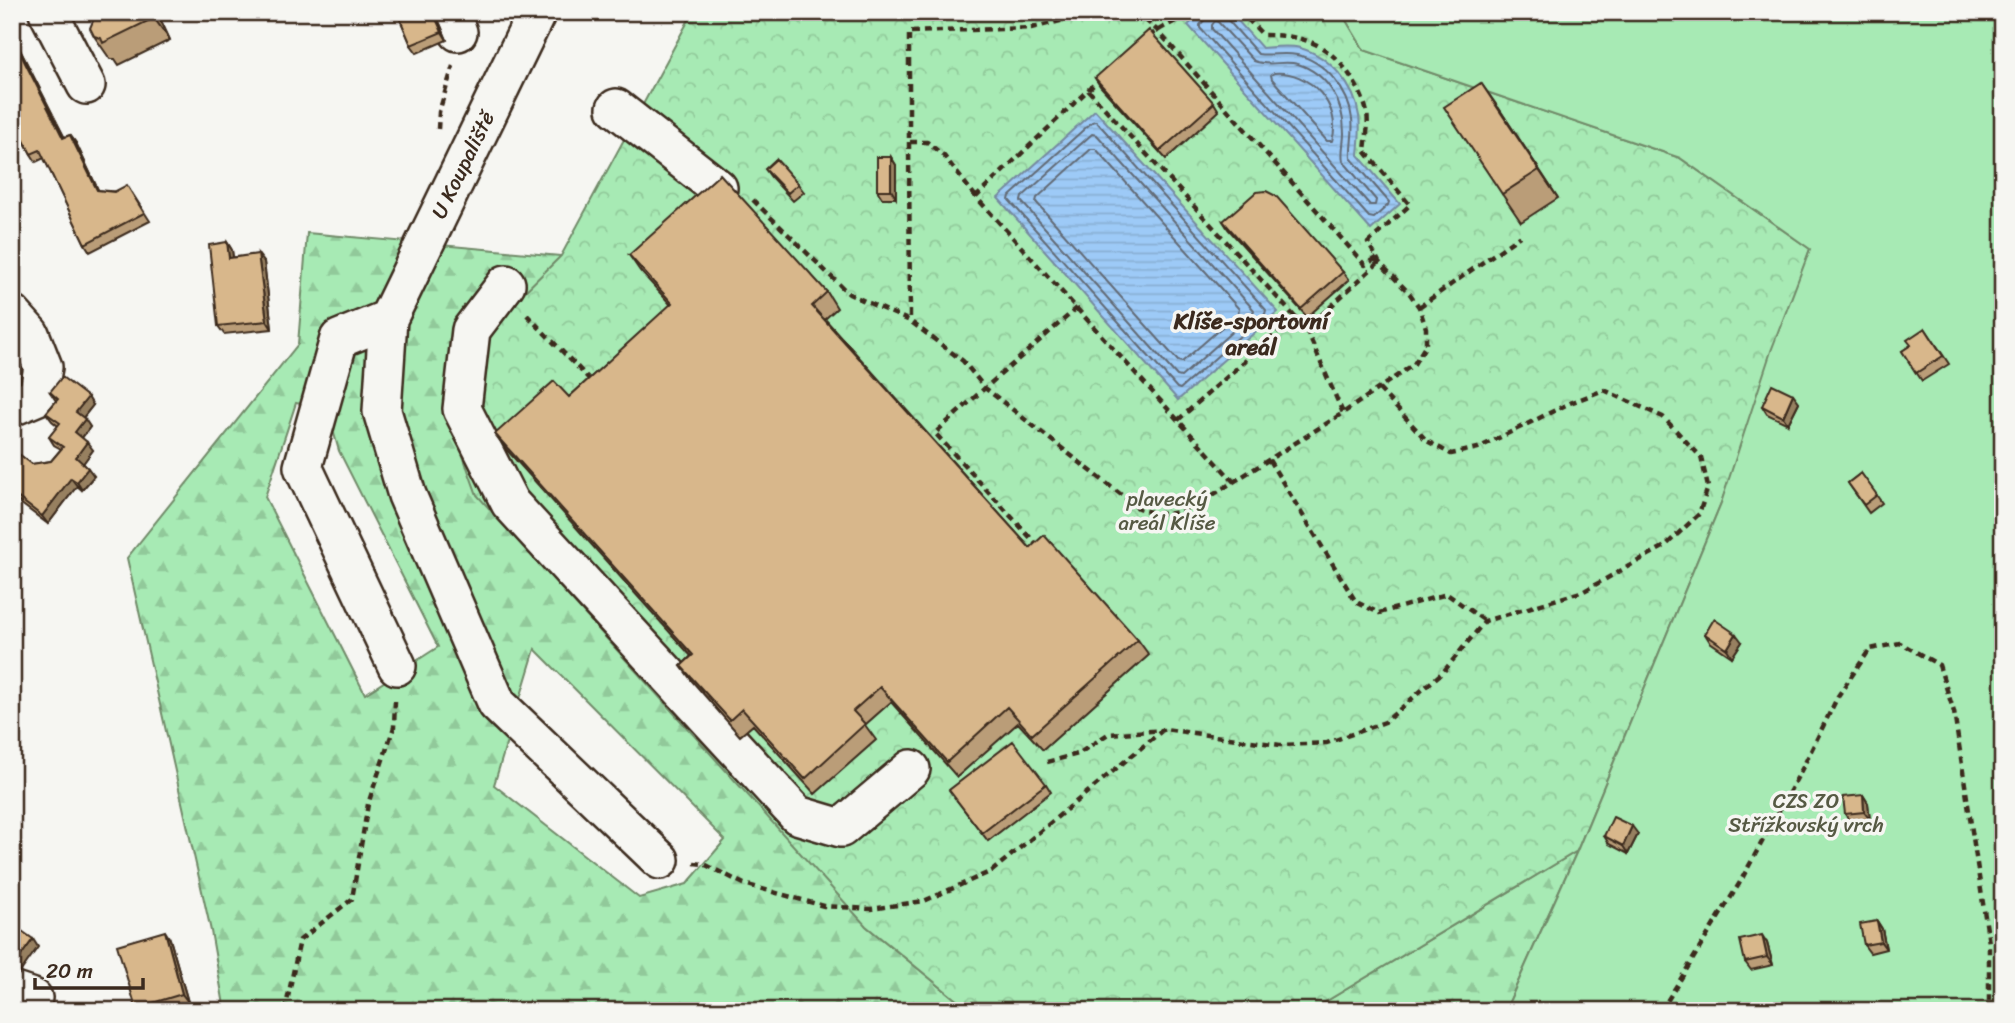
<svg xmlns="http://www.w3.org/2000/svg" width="2015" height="1023" viewBox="0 0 2015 1023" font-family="Sriracha,sans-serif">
<defs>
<pattern id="forest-firs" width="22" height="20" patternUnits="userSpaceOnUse" patternTransform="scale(1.75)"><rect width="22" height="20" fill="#a7eab4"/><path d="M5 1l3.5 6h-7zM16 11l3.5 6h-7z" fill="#91c99a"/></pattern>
<pattern id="park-crowns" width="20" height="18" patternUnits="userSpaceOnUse" patternTransform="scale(1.75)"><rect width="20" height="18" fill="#a7eab4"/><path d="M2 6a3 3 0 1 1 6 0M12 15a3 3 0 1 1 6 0" fill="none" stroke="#91c99a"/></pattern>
<pattern id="water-rules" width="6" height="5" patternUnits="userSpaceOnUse" patternTransform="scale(1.75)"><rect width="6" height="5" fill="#9dcaf7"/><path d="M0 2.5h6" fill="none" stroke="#88aed3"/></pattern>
</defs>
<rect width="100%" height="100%" fill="#f6f6f2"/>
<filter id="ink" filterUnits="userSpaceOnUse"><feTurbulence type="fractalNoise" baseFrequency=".0143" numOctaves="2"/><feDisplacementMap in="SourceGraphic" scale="14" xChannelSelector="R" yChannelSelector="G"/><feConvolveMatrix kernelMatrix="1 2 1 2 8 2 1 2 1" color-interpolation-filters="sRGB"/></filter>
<g filter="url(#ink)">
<path fill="url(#forest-firs)" stroke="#718a69" stroke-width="2" fill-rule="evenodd" d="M 307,233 L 561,256 L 486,330 L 866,926 L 970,1011 L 225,1011 L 211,931 L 127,558 L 298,344 ZM 296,403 L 327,409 L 339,451 L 438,647 L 365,694 L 265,497 ZM 535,649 L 725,840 L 687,884 L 639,898 L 494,785 Z
M 1577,851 L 1505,1011 L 1310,1011 Z"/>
<path fill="url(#park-crowns)" stroke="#718a69" stroke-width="2" d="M 693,12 L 1341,12 L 1364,50 L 1680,158 L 1810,249 L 1721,503 L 1577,851 L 1310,1011 L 970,1011 L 866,926 L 477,495 L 447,411 L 486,330 L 561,256 Z"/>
<path fill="#a7eab4" stroke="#718a69" stroke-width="2" d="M 1341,12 L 2003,12 L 2003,1011 L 1505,1011 L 1577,851 L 1721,503 L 1771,351 L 1810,249 L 1680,158 L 1364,50 Z"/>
<path fill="url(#water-rules)" stroke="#768aa0" stroke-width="2" d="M 1203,12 L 1230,12 L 1262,48 C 1274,47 1288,45 1300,48 C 1330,56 1355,86 1359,116 C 1361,129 1359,142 1358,155 L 1400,204 L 1371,230 L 1188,25 Z
M 1095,110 L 1278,312 L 1178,400 L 998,198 Z"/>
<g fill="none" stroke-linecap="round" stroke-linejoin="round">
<path stroke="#626a75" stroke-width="2" d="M 1207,12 L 1206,18 L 1200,25 L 1200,28 L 1369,217 L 1374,218 L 1388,205 L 1389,202 L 1351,158 C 1350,145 1354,132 1352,119 C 1349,91 1325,61 1297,55 C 1284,52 1271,56 1258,54 L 1227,19 L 1226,12
M 1215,21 L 1218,22 L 1254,61 C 1268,67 1283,60 1298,64 C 1328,74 1344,103 1344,133 C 1344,143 1341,152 1343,161 L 1376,200 L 1375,205 L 1370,205 L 1212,29 L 1212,25 Z
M 1274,73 C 1309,70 1343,106 1332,141 L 1327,141 L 1272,79 L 1271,75 Z
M 1096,121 L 1266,310 L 1265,314 L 1180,389 L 1177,388 L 1009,200 L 1010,196 L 1092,122 Z
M 1092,134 L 1097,135 L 1254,310 L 1253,313 L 1181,377 L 1177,376 L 1021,201 L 1022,197 Z
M 1091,149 L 1096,149 L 1239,309 L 1238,313 L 1182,362 L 1178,361 L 1036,202 L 1037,198 Z"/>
<g stroke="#3b2a1e" stroke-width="42">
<path id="minor" d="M 48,12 L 86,85
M 449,12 L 458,32
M 537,12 L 388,319 L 382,411 L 407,495 L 497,704 L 660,860
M 616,108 L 718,188
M 506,284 L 471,330 L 462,409 L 510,503 L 797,815 L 841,828 L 911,769
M 12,314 L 30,334 L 43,367 L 38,396 L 12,407
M 388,319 L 339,339 L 303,467 L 397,666
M 12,991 L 33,998"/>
</g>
<path stroke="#3b2a1e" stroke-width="4.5" stroke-dasharray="7 5" stroke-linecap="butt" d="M 1136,12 L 1157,30 L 1365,265 L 1377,258 L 1368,243 L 1410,205 L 1365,151 C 1366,139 1369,125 1367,113 C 1364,98 1357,86 1349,74 C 1326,42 1301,35 1263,35 L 1241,12
M 1149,37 C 1161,26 1177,23 1188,12
M 1088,90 L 1100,79
M 438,129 L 439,112 L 453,66
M 909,142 L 910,321
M 976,197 L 944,156 L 927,142 L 909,142 L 909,32 L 1031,28 L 1098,12
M 753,200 L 849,294 L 910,321 L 963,361 L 985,388 L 935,433 L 1038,546
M 1419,307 L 1520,236
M 1077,308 L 985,388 L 1138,508 C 1160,516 1170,515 1192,508 L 1343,413 L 1414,364 L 1426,345 L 1426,328 L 1419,307 L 1410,294 L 1379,262 L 1377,258
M 527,315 L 592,382
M 1295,317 L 1306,329 L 1379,262
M 1306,329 L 1343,413
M 1178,420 L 1295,317 L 1088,90 L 976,197 L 1234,482
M 1269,460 L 1356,602 L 1379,613 L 1447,594 L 1485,621
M 1047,762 L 1078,754 L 1108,734 L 1164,730
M 694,863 L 704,864 L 744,884 L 824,906 L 871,909 L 924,901 L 992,871 L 1164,729 L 1280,745 L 1327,743 L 1385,722 L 1444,671 L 1485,621 L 1584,591 L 1665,546 L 1699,514 L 1708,487 L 1701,457 L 1663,417 L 1604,390 L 1570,403 L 1478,448 L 1451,454 L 1427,441 L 1379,389
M 285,1011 L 300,940 L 352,899 L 368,804 L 394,727 L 395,701
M 1661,1011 L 1739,884 L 1803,767 L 1838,696 L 1870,649 L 1900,643 L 1939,665 L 1954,712 L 1989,943 L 1989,1011"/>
<use href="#minor" stroke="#f6f6f2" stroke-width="37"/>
</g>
<path fill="#ba9d78" stroke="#3b2a1e" stroke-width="2" d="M 157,12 L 170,40 L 119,65 L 115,59 L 110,59 L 94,36 L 93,21 Z
M 397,12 L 435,12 L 447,40 L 417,53 L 411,45 Z
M 12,34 L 64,137 L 70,135 L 76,143 L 98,190 L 132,193 L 150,221 L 90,252 L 85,244 L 44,158 L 36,162 L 31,154 L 12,117 Z
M 1095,78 L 1214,103 L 1219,111 L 1166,159 L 1100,86 Z
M 1500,110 L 1558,198 L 1521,222 L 1502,194 Z
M 891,157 L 896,165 L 896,198 L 882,198 L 877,190 Z
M 765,169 L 798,184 L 804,192 L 793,201 L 771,177 Z
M 1223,221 L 1343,272 L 1349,280 L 1307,317 L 1228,229 Z
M 227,242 L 232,250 L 233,257 L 264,262 L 272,329 L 224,334 L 218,326 Z
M 629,255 L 827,292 L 837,308 L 825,319 L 1030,548 L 1138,640 L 1149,655 L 1043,750 L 1018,723 L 957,777 L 891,702 L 865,725 L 876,740 L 815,794 L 753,725 L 740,736 L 692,681 L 681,666 L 691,656 L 506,449 L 495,434 L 569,397 L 671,305 L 640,271 Z
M 1925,328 L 1949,364 L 1922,381 L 1902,351 L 1911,345 Z
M 50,392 L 93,405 L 83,418 L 90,427 L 82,438 L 93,450 L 83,463 L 94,476 L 82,490 L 77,486 L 48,524 L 12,497 L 12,449 L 32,464 L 51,461 L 61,449 L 54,445 L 49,437 L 58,426 L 52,421 L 46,413 L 56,401 Z
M 1793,394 L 1799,402 L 1788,424 L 1767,414 L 1762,406 Z
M 1861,473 L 1882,503 L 1869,513 L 1848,483 Z
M 1705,634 L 1742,642 L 1732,657 L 1710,642 Z
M 1046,784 L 1051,792 L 988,841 L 955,798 Z
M 1863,795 L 1868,803 L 1870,820 L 1850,822 L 1845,814 Z
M 1638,834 L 1628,854 L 1609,844 L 1604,836 Z
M 1877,921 L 1882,929 L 1886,949 L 1870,953 L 1864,945 Z
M 170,939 L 188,1002 L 159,1011 L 138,1011 L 136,1008 Z
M 1767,943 L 1773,965 L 1751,970 L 1745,962 Z"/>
<path fill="#978061" stroke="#3b2a1e" stroke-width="2" d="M 152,12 L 157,12 L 170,40 L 154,18 Z
M 433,12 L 435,12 L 447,40 L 442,32 Z
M 12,34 L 69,146 L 63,138 L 12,37 Z
M 1481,83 L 1500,110 L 1558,198 L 1539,170 Z
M 70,135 L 76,143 L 102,198 L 97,190 Z
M 891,157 L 896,165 L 896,198 L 891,190 Z
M 227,242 L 232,250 L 234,266 L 229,258 Z
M 258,254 L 264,262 L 272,329 L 267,321 Z
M 1793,394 L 1799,402 L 1788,424 L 1783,417 Z
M 88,397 L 93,405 L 81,420 L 76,412 Z
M 85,419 L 90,427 L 80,440 L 75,432 Z
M 87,442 L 93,450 L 82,465 L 76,457 Z
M 88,468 L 94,476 L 82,490 L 77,482 Z
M 71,478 L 77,486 L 48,524 L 42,516 Z
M 1736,634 L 1742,642 L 1732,657 L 1727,649 Z
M 1863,795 L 1868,803 L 1870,820 L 1864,812 Z
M 1632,826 L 1638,834 L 1628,854 L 1623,846 Z
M 1877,921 L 1882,929 L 1886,949 L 1881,942 Z
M 165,931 L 170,939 L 188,1002 L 182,994 Z
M 1762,935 L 1767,943 L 1773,965 L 1767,957 Z
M 33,939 L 38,947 L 16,978 L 12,973 L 12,968 Z"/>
<path fill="#d8b78b" stroke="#3b2a1e" stroke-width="2" d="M 88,12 L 152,12 L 154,18 L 103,43 L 101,38 L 94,36 L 90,28 L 93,21 Z
M 397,12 L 433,12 L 442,32 L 411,45 Z
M 1149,30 L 1214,103 L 1160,151 L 1095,78 Z
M 12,37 L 63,138 L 70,135 L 97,190 L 114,192 L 127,185 L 144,213 L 85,244 L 40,150 L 31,154 L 12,117 Z
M 1481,83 L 1539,170 L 1502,194 L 1444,107 Z
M 877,157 L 891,157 L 891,190 L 877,190 Z
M 776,159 L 798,184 L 788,193 L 765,169 Z
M 720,174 L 827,292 L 812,306 L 1030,548 L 1044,535 L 1138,640 L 1032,735 L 1007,707 L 947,762 L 880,687 L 853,711 L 865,724 L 805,779 L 742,709 L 730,720 L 681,666 L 693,655 L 495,434 L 554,381 L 569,397 L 672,303 L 629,255 Z
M 1266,191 L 1276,196 L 1343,272 L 1301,309 L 1223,221 L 1256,192 Z
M 227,242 L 229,258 L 258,254 L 267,321 L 218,326 L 209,245 Z
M 1925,328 L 1943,356 L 1916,373 L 1902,351 L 1911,345 L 1907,340 Z
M 62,377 L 88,397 L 76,412 L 85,419 L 75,432 L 87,442 L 76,457 L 88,468 L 77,482 L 71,478 L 42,516 L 12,493 L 12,449 L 32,464 L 51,461 L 63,447 L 49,437 L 60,423 L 46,413 L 58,399 L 50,392 Z
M 1772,384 L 1793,394 L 1783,417 L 1762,406 Z
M 1861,473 L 1877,495 L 1864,505 L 1848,483 Z
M 1714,619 L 1736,634 L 1727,649 L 1705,634 Z
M 1013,741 L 1046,784 L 982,833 L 949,790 Z
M 1863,795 L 1864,812 L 1845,814 L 1843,797 Z
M 1613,817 L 1632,826 L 1623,846 L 1604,836 Z
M 1877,921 L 1881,942 L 1864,945 L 1860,924 Z
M 12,924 L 33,939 L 12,968 Z
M 165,931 L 182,994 L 136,1008 L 117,945 Z
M 1762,935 L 1767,957 L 1745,962 L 1740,940 Z"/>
</g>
<g text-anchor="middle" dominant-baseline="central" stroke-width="7" stroke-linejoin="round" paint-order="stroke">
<g font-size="21" fill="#3b2a1e" stroke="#f6f6f2">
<text transform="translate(463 165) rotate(-64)">U Koupaliště</text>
</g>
<g font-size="21" fill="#565a44" stroke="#f6f6f2">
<text x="1167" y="499">plavecký<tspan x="1167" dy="24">areál Klíše</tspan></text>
<text x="1806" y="801">CZS ZO<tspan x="1806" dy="24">Střížkovský vrch</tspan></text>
</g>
<g font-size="23" font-weight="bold" fill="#3b2a1e" stroke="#f6f6f2">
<text x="1251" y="321">Klíše-sportovní<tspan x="1251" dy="26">areál</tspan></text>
</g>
</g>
<rect width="2015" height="1023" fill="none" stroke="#f6f6f2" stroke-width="42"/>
<rect x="21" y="21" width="1973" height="981" fill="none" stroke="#3b2a1e" stroke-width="2.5" filter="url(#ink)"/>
<path d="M35 978v10h108v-10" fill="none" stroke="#3b2a1e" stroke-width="3.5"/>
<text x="46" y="978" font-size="21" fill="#3b2a1e" stroke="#f6f6f2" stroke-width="5" paint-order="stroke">20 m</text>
</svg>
